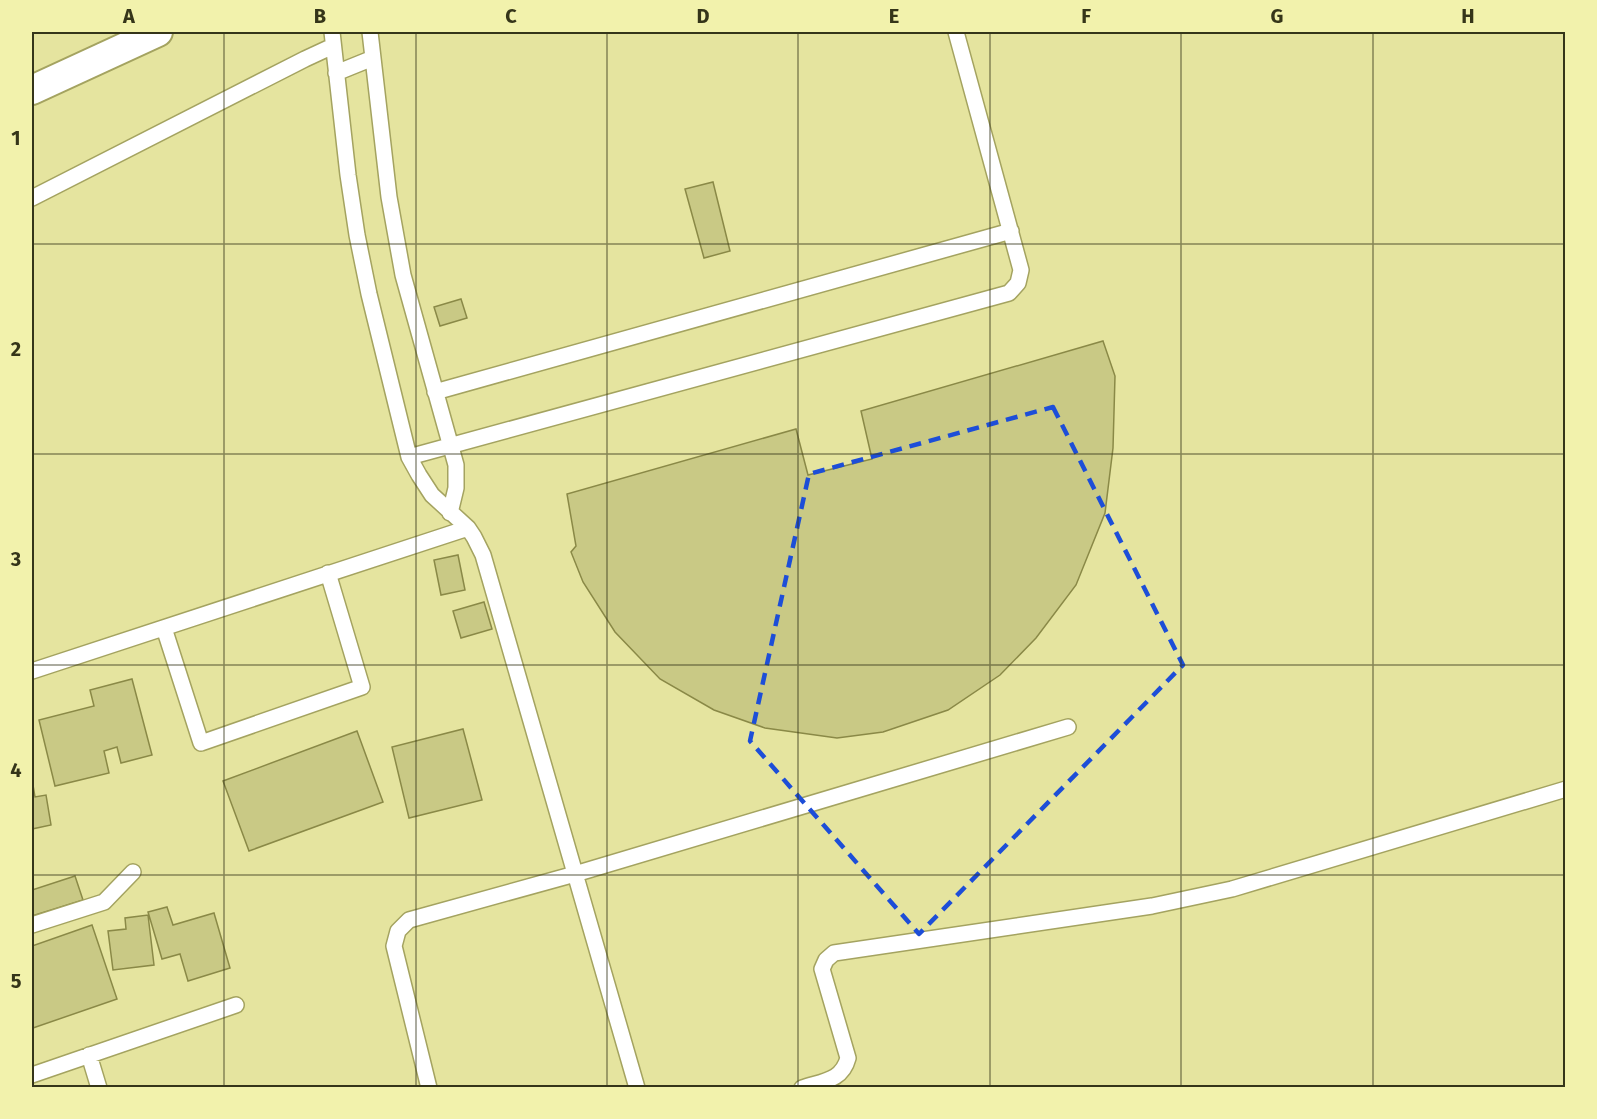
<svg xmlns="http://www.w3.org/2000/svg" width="1597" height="1119" viewBox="0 0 1597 1119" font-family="'Fira Sans',sans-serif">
<rect width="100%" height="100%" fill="#e5e49f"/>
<path fill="#c9c985" stroke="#8a8947" stroke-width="1.5" d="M 713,182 L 730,251 L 704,258 L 685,189 Z
M 461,299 L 467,318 L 440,326 L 434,307 Z
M 1103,341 L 1115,376 L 1113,448 L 1105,513 L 1076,585 L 1036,638 L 1000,675 L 948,710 L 883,732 L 837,738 L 765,728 L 714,710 L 660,679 L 615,632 L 583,582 L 571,552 L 576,546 L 567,494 L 796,429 L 808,475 L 872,459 L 861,411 Z
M 458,555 L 465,590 L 441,595 L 434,560 Z
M 484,602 L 492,629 L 461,638 L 453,611 Z
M 132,679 L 152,755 L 121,763 L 117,747 L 104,751 L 109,773 L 55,786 L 39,720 L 94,706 L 90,690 Z
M 463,729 L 482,800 L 409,818 L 392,747 Z
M 357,731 L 383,802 L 249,851 L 223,781 Z
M 32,779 L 35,797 L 46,795 L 51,825 L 32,829 Z
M 75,876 L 83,900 L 32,916 L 32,890 Z
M 167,907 L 173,925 L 214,913 L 230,968 L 188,981 L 180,954 L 162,959 L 148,912 Z
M 148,915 L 154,965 L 113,970 L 108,931 L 126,929 L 125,918 Z
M 92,925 L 117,999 L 33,1028 L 32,1023 L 32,946 Z"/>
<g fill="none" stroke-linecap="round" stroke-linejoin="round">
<g stroke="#a4a360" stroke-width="18">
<path id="lane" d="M 332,32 L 348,175 L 357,235 L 369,294 L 409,457 L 419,475 L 432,495 L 468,528 L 474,537 L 483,555 L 637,1088
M 370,32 L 389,197 L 403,275 L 456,465 L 456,488 L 450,513
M 336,73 L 373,58
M 32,198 L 305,59 L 333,46
M 435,392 L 1011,231
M 409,457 L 1009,293 L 1018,283 L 1021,270 L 956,32
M 164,628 L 201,743 L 362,687 L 328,573
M 32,671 L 468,528
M 32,925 L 104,902 L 133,872
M 89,1055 L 99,1088
M 32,1075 L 236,1005
M 429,1088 L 394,946 L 398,931 L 409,920 L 575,874 L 1068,727
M 802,1088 C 823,1081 842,1081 848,1058 L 822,969 L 826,960 L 834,953 L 1152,906 L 1232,889 L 1566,789"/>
</g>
<g stroke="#a4a360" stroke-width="32">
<path id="street" d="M 32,90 L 158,32"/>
</g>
<use href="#lane" stroke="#fff" stroke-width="15"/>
<use href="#street" stroke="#fff" stroke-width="28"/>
</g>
<path fill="none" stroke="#1d4ed8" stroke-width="4.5" stroke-dasharray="12 8" stroke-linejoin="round" d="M 1053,407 L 1183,665 L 919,934 L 750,741 L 809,474 Z"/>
<path fill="none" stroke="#353519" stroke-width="1.5" stroke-opacity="0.55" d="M 224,32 L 224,1088M 416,32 L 416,1088M 607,32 L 607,1088M 798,32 L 798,1088M 990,32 L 990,1088M 1181,32 L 1181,1088M 1373,32 L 1373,1088M 32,244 L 1566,244M 32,454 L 1566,454M 32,665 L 1566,665M 32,875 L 1566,875"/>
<rect width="1597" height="1119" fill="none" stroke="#f2f2ac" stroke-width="66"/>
<rect x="33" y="33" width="1531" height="1053" fill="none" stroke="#353519" stroke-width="2"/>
<g font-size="20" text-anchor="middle" font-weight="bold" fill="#353519">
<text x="129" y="23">A</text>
<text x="320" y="23">B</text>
<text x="511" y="23">C</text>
<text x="703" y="23">D</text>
<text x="894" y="23">E</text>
<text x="1086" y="23">F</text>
<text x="1277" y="23">G</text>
<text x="1468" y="23">H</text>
<text x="16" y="145">1</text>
<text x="16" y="356">2</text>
<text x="16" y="566">3</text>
<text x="16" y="777">4</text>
<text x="16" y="988">5</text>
</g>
</svg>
